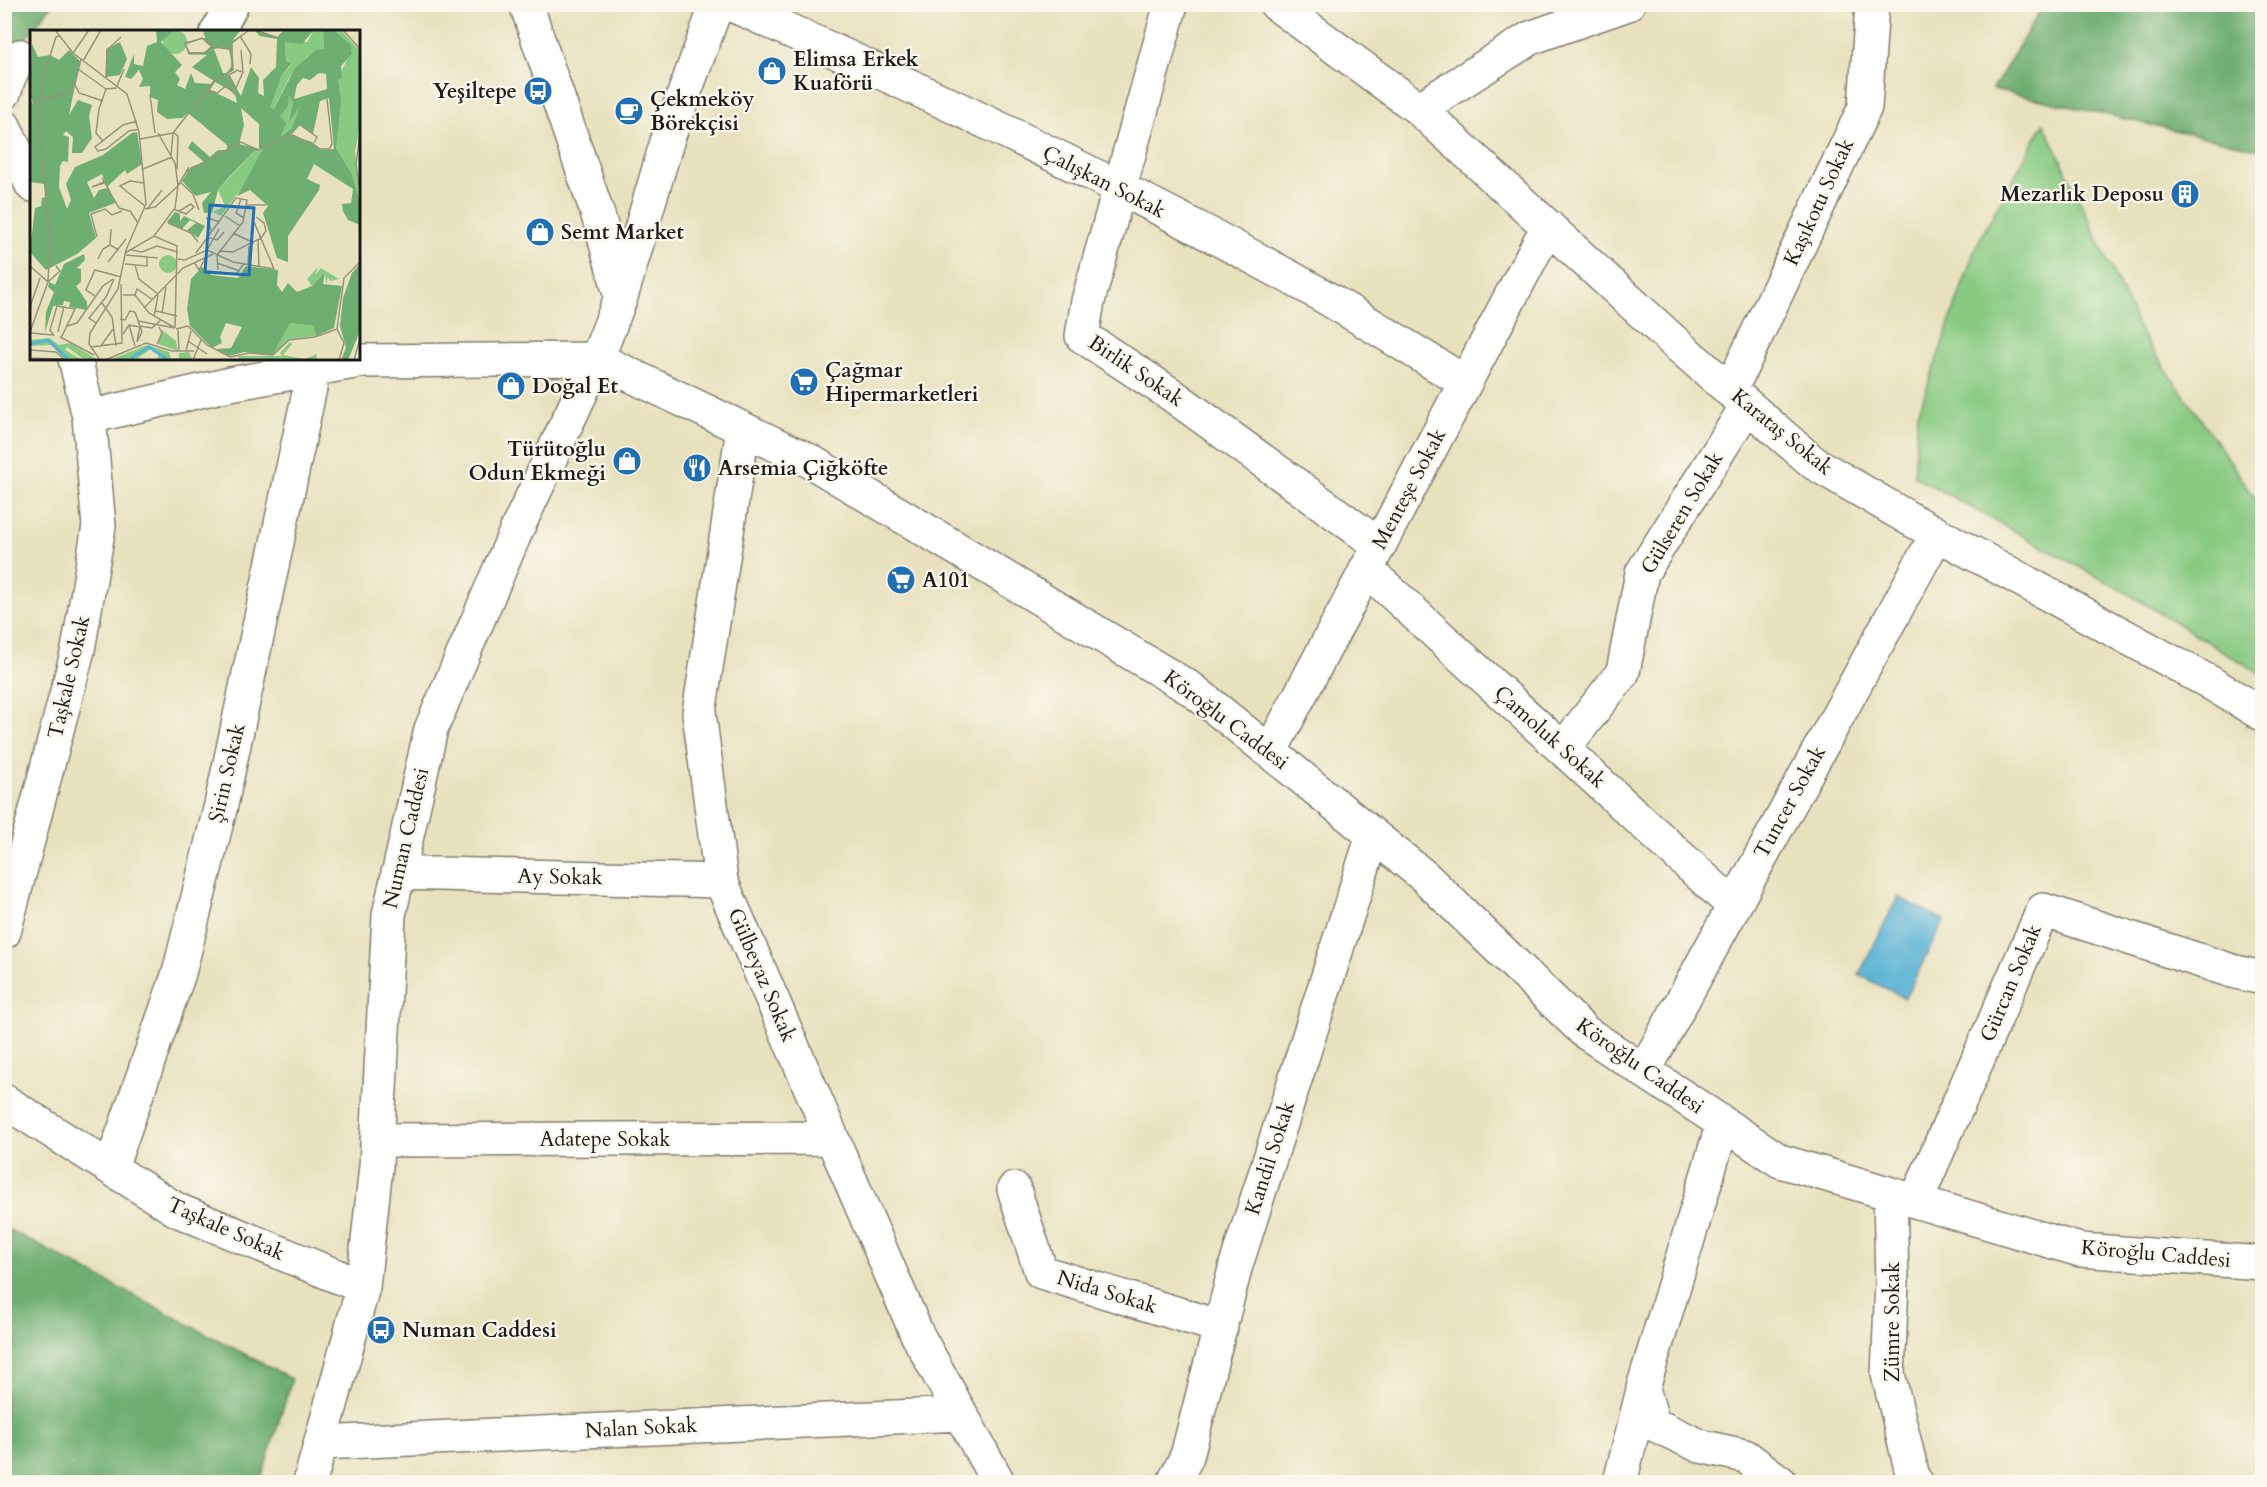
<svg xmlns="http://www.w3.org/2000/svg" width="2267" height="1487" viewBox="0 0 2267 1487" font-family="Cardo,serif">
<rect width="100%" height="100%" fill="#fbf7ec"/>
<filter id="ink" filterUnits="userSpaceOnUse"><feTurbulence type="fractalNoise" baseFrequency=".0167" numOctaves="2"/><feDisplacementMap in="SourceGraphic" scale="12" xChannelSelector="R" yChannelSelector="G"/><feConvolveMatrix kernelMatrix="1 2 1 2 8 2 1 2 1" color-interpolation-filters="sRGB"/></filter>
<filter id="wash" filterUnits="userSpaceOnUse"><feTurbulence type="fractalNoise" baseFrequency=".008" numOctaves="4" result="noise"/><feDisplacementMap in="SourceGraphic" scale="24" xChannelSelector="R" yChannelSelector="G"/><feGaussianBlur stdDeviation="1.35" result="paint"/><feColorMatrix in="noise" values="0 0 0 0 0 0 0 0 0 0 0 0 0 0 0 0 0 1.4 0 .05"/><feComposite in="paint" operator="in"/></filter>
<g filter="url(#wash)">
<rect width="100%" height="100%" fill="#e8e1be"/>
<path fill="#89ca83" stroke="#527350" stroke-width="1.5" d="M 2044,123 L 2141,333 L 2262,508 L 2262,675 L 2134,597 L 1914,476 L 1918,414 L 1976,246 Z"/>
<path fill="#6eae71" stroke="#456546" stroke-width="1.5" d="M 2044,4 L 2262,5 L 2262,150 L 1993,89 Z
M 5,5 L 52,5 L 5,65 Z
M 4,1227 L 292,1379 L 260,1482 L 5,1482 Z"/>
<path fill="#56b1d4" stroke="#396678" stroke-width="1.5" d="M 1898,897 L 1944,920 L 1905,998 L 1859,975 Z"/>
</g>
<g filter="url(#ink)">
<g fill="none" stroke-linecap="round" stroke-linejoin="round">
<g stroke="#827e6d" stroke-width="36">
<path id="minor" d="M 526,4 L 598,215 L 621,297
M 730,4 C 917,87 1102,175 1282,273 C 1344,306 1404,346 1465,382
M 1171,4 L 1088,301 L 1082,336 L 1172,395 L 1379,545
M 1276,4 L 1419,109 L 1680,347 L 1814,463 L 1910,519 L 2209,682 L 2262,714
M 217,32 L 232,4
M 4,93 L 9,77 L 20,56
M 1419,109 L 1530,38 L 1628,4
M 4,126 L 32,185
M 1730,391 L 1865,107 L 1872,4
M 89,417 L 230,384 L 360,361 L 597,359 L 810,461 L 1193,690 L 1425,877 L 1585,1032 L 1780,1161 L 2080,1250 L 2262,1263
M 743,429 L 699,713 L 721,881 L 917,1334 L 998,1482
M 1366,569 L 1734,906
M 1563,749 L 1623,672 L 1642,573 L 1747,406
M 1270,752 L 1548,226
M 398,873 L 721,881
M 4,932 L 78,650 L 99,526 L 89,417 L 75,358
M 1644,1071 L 1937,534
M 4,1101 L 177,1210 L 363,1287
M 1723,1123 L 1643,1388 L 1653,1424 L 1700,1446 L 1745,1456 L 1780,1482
M 377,1140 L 832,1138
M 111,1168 L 179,973 L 221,805 L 314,369
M 1014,1189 L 1041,1272 L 1221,1327
M 1890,1194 L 1892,1282 L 1888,1374 L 1912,1473 L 1916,1482
M 1916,1201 L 2043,910 L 2232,971 L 2262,978
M 321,1443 L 961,1414
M 310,1482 L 363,1287 L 376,1166 L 389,915 L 431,729 L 517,529 L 597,359 L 621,297 L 668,138 L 717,4
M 1174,1482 L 1187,1456 L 1236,1265 L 1373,835
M 1620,1482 L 1643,1390"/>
</g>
<use href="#minor" stroke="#fff" stroke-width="33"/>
</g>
</g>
<defs>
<g id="shop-disc" transform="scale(1.5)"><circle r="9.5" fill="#1f6fb2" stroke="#fbf7ec"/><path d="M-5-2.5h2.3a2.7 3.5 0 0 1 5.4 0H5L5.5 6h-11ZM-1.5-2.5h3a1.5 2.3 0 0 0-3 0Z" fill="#fff"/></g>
<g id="bus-disc" transform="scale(1.5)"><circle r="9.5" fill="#1f6fb2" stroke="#fbf7ec"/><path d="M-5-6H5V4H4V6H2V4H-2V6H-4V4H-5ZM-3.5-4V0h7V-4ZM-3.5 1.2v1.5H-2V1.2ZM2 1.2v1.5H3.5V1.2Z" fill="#fff"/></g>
<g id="cafe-disc" transform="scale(1.5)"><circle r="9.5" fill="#1f6fb2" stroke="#fbf7ec"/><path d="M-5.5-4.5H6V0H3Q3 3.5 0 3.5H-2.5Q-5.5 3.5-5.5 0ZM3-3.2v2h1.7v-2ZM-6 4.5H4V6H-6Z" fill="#fff"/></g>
<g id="building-disc" transform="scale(1.5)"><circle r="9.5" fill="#1f6fb2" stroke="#fbf7ec"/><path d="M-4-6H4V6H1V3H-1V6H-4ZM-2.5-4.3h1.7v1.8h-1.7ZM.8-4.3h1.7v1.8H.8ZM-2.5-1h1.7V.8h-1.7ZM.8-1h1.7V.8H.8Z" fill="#fff"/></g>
<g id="supermarket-disc" transform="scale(1.5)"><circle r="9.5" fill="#1f6fb2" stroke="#fbf7ec"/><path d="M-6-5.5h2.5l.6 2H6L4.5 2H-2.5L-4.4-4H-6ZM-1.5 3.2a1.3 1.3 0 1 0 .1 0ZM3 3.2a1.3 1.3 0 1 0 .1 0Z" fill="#fff"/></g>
<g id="restaurant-disc" transform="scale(1.5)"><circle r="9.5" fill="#1f6fb2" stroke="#fbf7ec"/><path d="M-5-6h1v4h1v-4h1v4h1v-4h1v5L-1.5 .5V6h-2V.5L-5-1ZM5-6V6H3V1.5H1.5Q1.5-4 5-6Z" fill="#fff"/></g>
</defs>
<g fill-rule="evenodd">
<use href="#shop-disc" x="772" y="71"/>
<use href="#bus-disc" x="538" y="91"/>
<use href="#cafe-disc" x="629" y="111"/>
<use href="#building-disc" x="2185" y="194"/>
<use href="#shop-disc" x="540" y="232"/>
<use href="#supermarket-disc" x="804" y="382"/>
<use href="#shop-disc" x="511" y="386"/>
<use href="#shop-disc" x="627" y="461"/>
<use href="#restaurant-disc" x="697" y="468"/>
<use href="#supermarket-disc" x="901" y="580"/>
<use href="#bus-disc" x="381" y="1330"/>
</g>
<g text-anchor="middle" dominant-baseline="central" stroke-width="4.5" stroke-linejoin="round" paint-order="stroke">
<g font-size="21" font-weight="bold" fill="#1c1c1c" stroke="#fbf7ec" text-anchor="start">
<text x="793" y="59">Elimsa Erkek<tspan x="793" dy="24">Kuaförü</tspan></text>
<text x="517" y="91" text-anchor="end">Yeşiltepe</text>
<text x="650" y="99">Çekmeköy<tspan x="650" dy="24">Börekçisi</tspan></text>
<text x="2164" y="194" text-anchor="end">Mezarlık Deposu</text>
<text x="561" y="232">Semt Market</text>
<text x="825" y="370">Çağmar<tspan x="825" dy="24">Hipermarketleri</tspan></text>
<text x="532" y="386">Doğal Et</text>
<text x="606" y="449" text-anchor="end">Türütoğlu<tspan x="606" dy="24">Odun Ekmeği</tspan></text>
<text x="718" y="468">Arsemia Çiğköfte</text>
<text x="922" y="580">A101</text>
<text x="402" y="1330">Numan Caddesi</text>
</g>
<g font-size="21" fill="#1c1c1c" stroke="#fbf7ec">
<text transform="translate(1104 182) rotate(27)">Çalışkan Sokak</text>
<text transform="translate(1819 202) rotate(-65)">Kaşıkotu Sokak</text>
<text transform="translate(1136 371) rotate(34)">Birlik Sokak</text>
<text transform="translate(1782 432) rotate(39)">Karataş Sokak</text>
<text transform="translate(1409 489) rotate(-62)">Menteşe Sokak</text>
<text transform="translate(1682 513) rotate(-59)">Gülseren Sokak</text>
<text transform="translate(69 677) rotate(-77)">Taşkale Sokak</text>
<text transform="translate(1226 720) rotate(37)">Köroğlu Caddesi</text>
<text transform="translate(1550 737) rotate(42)">Çamoluk Sokak</text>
<text transform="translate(227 773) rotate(-77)">Şirin Sokak</text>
<text transform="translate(1790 802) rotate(-61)">Tuncer Sokak</text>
<text transform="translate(406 838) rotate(-77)">Numan Caddesi</text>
<text transform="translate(560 877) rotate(1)">Ay Sokak</text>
<text transform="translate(762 975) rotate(67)">Gülbeyaz Sokak</text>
<text transform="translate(2011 983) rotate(-67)">Gürcan Sokak</text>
<text transform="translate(1640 1066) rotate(35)">Köroğlu Caddesi</text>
<text x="605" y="1139">Adatepe Sokak</text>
<text transform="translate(1270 1158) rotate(-72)">Kandil Sokak</text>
<text transform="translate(226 1229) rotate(24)">Taşkale Sokak</text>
<text transform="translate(2156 1254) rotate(5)">Köroğlu Caddesi</text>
<text transform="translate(1107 1292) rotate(17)">Nida Sokak</text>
<text transform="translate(1892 1322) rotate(-90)">Zümre Sokak</text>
<text transform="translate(641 1428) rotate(-3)">Nalan Sokak</text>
</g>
</g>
<g transform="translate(30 30)">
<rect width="330" height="330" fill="#e8e1be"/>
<path d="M133 12a12 12 0 1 1 24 0a12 12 0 1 1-24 0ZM 284,0 L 293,0 L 294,19 L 277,27 L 259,48 L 244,79 L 239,77 L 252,45 L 261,35 L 256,31 L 255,11 L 277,12 ZM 303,0 L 311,0 L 330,21 L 330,97 L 325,121 L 330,173 L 322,144 L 306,118 L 307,50 L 322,20 ZM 259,65 L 263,73 L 258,92 L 269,78 L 262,98 L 250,106 L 254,97 L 250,86 ZM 234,119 L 222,144 L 191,186 L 183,182 L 195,176 L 188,160 L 223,122 ZM129 234a9 9 0 1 1 18 0a9 9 0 1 1-18 0ZM 288,237 L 285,245 L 291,238 L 309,249 L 300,251 L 298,247 L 296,255 L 295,242 L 282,256 L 277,249 ZM 260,293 L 283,296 L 286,306 L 260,309 L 243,325 ZM 132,300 L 146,311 L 148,321 L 128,314 ZM 0,307 L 2,310 L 19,308 L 29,315 L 40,313 L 68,330 L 52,328 L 37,317 L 35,320 L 52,330 L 36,330 L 21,315 L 0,316 ZM 260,312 L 262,314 L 253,325 L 275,329 L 287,324 L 286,330 L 209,330 L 208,326 L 252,326 L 250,323 ZM 117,315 L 139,322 L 141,329 L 149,328 L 149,323 L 159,322 L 162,329 L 127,330 L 129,323 L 121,319 L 105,330 L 80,330 Z" fill="#89ca83"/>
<path d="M 126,0 L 144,0 L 131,12 L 152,35 L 145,42 L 150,49 L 147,55 L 155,59 L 161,43 L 165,53 L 181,54 L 184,51 L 162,37 L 177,25 L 158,24 L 155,12 L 175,8 L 173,0 L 211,0 L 202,11 L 220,0 L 202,13 L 204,40 L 198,44 L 211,66 L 221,37 L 229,48 L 228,63 L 234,66 L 233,50 L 246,37 L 247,9 L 230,6 L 224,0 L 247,7 L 254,0 L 284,0 L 272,14 L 255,12 L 256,31 L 261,34 L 252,45 L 240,77 L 244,79 L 265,38 L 286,20 L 294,19 L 293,0 L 303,0 L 321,15 L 322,24 L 311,36 L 312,48 L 308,50 L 311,71 L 306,118 L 322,144 L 330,173 L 330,195 L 318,190 L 313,181 L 312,174 L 321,173 L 323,159 L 284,134 L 277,149 L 290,155 L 289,160 L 258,206 L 258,232 L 247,228 L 233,183 L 238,176 L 220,160 L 207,166 L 233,119 L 223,122 L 199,147 L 188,160 L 182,183 L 174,183 L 172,173 L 181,162 L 166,166 L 152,151 L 161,137 L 174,132 L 158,118 L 162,111 L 180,127 L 188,120 L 197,120 L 197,115 L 158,83 L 152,88 L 137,89 L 127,82 L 128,70 L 120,67 L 120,56 L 109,57 L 113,49 L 109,40 L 101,49 L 95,47 L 104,24 L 104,34 L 113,36 L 117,16 L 127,12 ZM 172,9 L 181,16 L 175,22 L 159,22 L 155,14 ZM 191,17 L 199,20 L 202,35 L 197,43 L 193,43 L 184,19 ZM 289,43 L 296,44 L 297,59 L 264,69 L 267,55 L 273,48 L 280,50 ZM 185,52 L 205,63 L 207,73 L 180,60 ZM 259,65 L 263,73 L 258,93 L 269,78 L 262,98 L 251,106 L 256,93 L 250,86 L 258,76 ZM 299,68 L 304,119 L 292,120 L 282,112 L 261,105 L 270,95 L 283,104 L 290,71 ZM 211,78 L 229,94 L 229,119 L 209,114 L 214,95 ZM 90,12 L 97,29 L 90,45 L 76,47 L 76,19 ZM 2,14 L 8,27 L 20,25 L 29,30 L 39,20 L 50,31 L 39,85 L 48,70 L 62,75 L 59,86 L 62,108 L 52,123 L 42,123 L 43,107 L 36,101 L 33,105 L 39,107 L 38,132 L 33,131 L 30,136 L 29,157 L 37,179 L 41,170 L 36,154 L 45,137 L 73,125 L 102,103 L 107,102 L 112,134 L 97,144 L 95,140 L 78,156 L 85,173 L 59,183 L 66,208 L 47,224 L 16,240 L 0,222 L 5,178 L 11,176 L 12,168 L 16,167 L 14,154 L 0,152 L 0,74 L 4,73 L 0,67 ZM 72,144 L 77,158 L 69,160 L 64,168 L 57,152 ZM 145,182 L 150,184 L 150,191 L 154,186 L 175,196 L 168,208 L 157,200 L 166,193 L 160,190 L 152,199 L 137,192 ZM 54,224 L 55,230 L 47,238 L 51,239 L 51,252 L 46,256 L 57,272 L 57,280 L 39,277 L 40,272 L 34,271 L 33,275 L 23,276 L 15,302 L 16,282 L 24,262 L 18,257 L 19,252 L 25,255 L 34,234 ZM 330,234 L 330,301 L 318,330 L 311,330 L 316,318 L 310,296 L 313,268 L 322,243 ZM 216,236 L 248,240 L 247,255 L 252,262 L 258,253 L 267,262 L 282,256 L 295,242 L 293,254 L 312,256 L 304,298 L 286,306 L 283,296 L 260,293 L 243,325 L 214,322 L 199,326 L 186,319 L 201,318 L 212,297 L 196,293 L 190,307 L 192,313 L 182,318 L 160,296 L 157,279 L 161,249 L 172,237 L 181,245 L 208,248 Z" fill="#6eae71" fill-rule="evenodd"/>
<path fill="none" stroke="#56b1d4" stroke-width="3" d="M 0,314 L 18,310 L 39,330M 101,328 L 119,317 L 138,330"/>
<path fill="none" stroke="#96927d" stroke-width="1.5" d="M 25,0 L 43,23 L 97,64 L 109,102 L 116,174 L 96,220 L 88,259 L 60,303 L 59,314 L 70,330M 226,0 L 248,8M 313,0 L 330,19M 210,6 L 221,24 L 220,34M 182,17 L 172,8 L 155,14 L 160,24 L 174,23 L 182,17 L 200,19M 43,23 L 59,0M 53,31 L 71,0M 48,39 L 76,59M 206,40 L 213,42 L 211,20M 206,41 L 199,45 L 206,58 L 213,42M 76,48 L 77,20 L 91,7M 45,55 L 49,63 L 73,71M 87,56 L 94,39M 178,60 L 187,63 L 196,56 L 207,66M 120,65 L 125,103M 0,73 L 38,63 L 45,54 L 51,29M 107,91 L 93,95 L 65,117 L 68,121 L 76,119 L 99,101 L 109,99M 270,95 L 287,107 L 284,113M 144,103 L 148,106 L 147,139M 330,104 L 326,134 L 330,161M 110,109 L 143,103 L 183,52 L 202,40 L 202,13 L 219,0M 73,111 L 66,103 L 69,79 L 76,59 L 87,58M 141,125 L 143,103M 113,139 L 142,127M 156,142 L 211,112 L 228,120 L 263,105 L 290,119 L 299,119 L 302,114 L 297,69M 72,148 L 89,178 L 100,181 L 108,193M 74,152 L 62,157 L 74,153M 150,152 L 163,164 L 169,180M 114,153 L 100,151 L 90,156 L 115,176M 211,169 L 206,183 L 214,188M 217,175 L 236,175M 118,178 L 132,160M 115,179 L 125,177 L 148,156 L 159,137M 144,179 L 150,182 L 154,183 L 156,184 L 164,177 L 161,174 L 149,181M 195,186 L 210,196M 224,192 L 244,239M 138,193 L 161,203 L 168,212M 81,199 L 80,215 L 89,220M 181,200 L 177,188 L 190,192M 203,203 L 224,213M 124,206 L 145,178 L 148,156 L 145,133 L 128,103M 67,207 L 61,184 L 75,179 L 82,185 L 92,181M 176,207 L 187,210 L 194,202M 228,210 L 229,237M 101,220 L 112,222 L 127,216 L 148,222M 177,220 L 189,199M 189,221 L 203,222 L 231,208 L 236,201 L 234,193 L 226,187M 95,223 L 124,206 L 147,216 L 145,298M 166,223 L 206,168 L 217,170 L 213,192 L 187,225 L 188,240M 96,225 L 128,228M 68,229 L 73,219 L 80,215M 148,229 L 155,230 L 177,220 L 203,232 L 244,239M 78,232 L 96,209M 164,232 L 169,240 L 176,227M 187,233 L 210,241M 95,234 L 117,236 L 117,226M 105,235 L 109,249 L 128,264M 218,235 L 219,216M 0,236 L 18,252 L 30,241 L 26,236M 177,241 L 206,244 L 214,234M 93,265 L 105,265 L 119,283 L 145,298M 105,265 L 107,259 L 123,270M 65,266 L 56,260 L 65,240 L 91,247M 72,273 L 82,287 L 86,316M 0,277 L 10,248M 114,278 L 153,238 L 183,224M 126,281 L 147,286M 105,282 L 112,302 L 107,312M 132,283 L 136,257M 124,287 L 128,265M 90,289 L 95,290 L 100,281 L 105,282M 108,291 L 145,298M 66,293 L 59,288 L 76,267 L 84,249M 99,295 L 105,316M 37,296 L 47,293 L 73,256 L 83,249M 110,296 L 122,298 L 131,290M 146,299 L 158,296 L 177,315 L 200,327 L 219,323 L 243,325 L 259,310 L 285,307 L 307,299M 307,299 L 314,248 L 330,232M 307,299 L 314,313 L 309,330M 148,300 L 149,321M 0,302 L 18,252 L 20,210 L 9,96 L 13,48 L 26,7 L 30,6M 28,302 L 34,276M 1,303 L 23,305M 93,304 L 99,295 L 110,297 L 107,311M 24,306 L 20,300 L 27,276 L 45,279 L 31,308M 30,307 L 64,325M 158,311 L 177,324M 127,314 L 132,303 L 129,297M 61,317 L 92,313 L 91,254M 70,317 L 83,299M 0,320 L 26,322 L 35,330M 156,321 L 161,301M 0,328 L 34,329M 75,330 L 116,313 L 142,321 L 164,321M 163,330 L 171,310M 324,330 L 330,309"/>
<path fill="#1f6fb2" fill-opacity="0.15" stroke="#1f6fb2" stroke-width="3" d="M 180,175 L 224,178 L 219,245 L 175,242 Z"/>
<rect width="330" height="330" fill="none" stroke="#1c1c1c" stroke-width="3"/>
</g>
<rect width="2267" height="1487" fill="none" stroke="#fbf7ec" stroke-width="24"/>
</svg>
